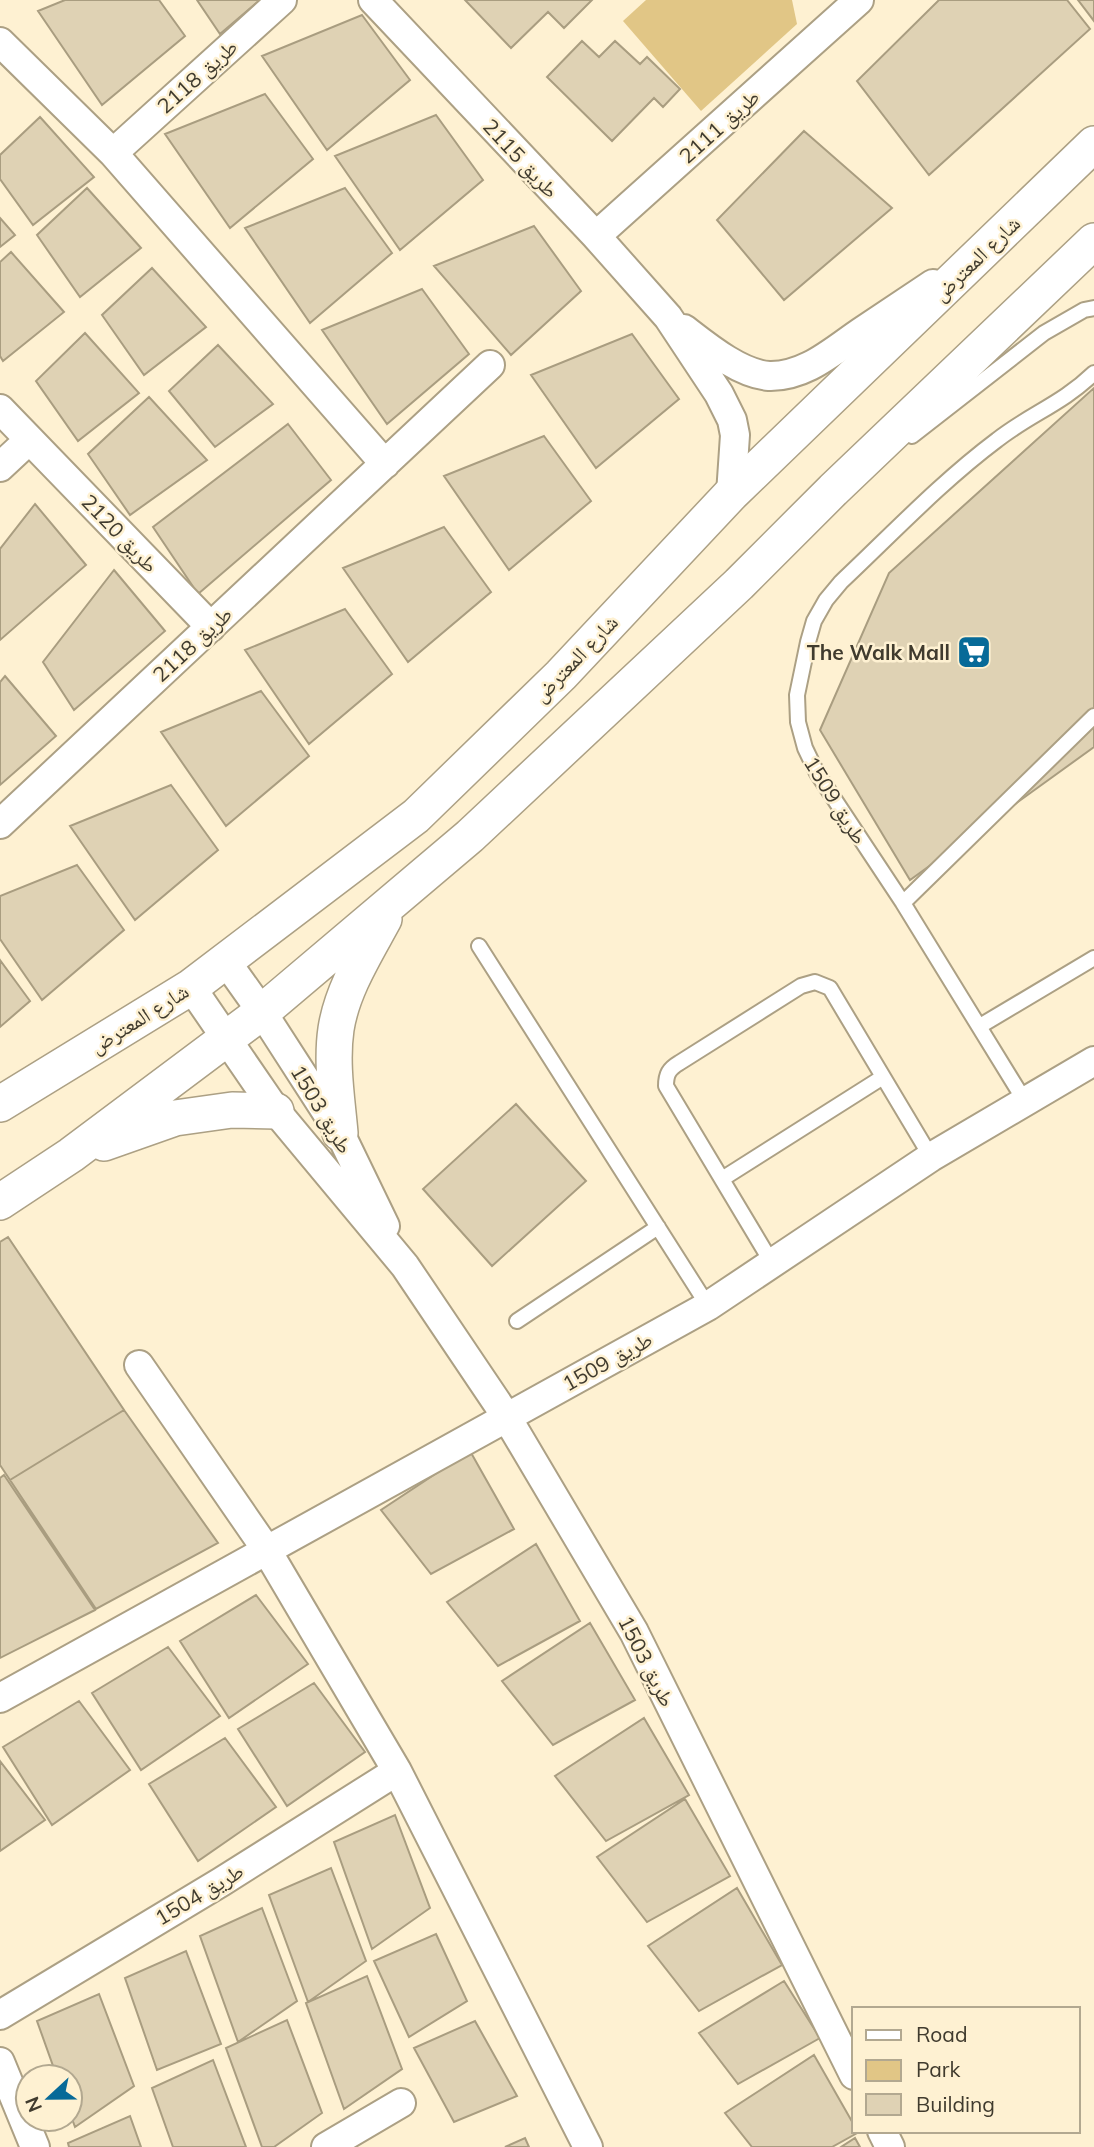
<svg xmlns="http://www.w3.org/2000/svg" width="1094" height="2147" viewBox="0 0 1094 2147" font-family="Mulish,'Noto Naskh Arabic',sans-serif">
<rect width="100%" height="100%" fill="#fef1d2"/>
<path fill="#e1c686" d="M 646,0 L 792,0 L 797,24 L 701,111 L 623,21 Z"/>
<path fill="#dfd2b4" stroke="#a99d80" stroke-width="2" d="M 65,0 L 159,0 L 185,36 L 102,105 L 38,11 Z
M 197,0 L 260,0 L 220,34 Z
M 465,0 L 592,0 L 564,28 L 548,12 L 511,48 Z
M 939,0 L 1067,0 L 1090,29 L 929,175 L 857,81 Z
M 1078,0 L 1094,0 L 1094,21 Z
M 362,15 L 410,80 L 327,150 L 262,56 Z
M 582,41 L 599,57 L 615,41 L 640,64 L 647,57 L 680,89 L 663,107 L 654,98 L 612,141 L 547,77 Z
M 265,94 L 313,159 L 230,228 L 165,134 Z
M 436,115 L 483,180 L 400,250 L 335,156 Z
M 40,117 L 94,177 L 33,225 L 0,179 L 0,155 Z
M 804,131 L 892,208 L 784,300 L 717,220 Z
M 87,188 L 141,248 L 80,297 L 37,235 Z
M 345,188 L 392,253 L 310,323 L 245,228 Z
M 0,218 L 15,235 L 0,247 Z
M 534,226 L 581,291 L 511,355 L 434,266 Z
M 11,252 L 64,312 L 3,361 L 0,356 L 0,262 Z
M 152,268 L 206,327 L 144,375 L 102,315 Z
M 422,289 L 469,354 L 387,424 L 322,330 Z
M 85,333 L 139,393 L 78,441 L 36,381 Z
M 632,334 L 679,399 L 596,468 L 531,375 Z
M 218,345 L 273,404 L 215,447 L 169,391 Z
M 1094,388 L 1094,747 L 910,880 L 820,730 L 889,573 Z
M 149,397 L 207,460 L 130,515 L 88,454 Z
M 288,424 L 331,480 L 198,594 L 153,527 Z
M 544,436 L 591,501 L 509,570 L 444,476 Z
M 35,504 L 86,565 L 0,640 L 0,549 Z
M 444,527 L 491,592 L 408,662 L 343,568 Z
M 114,570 L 165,631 L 74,710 L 43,662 Z
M 345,609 L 392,674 L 309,744 L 245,650 Z
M 5,676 L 56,736 L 0,785 L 0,682 Z
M 261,691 L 309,756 L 226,826 L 161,732 Z
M 171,785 L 218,850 L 135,920 L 70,826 Z
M 77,865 L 124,930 L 42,1000 L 0,939 L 0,896 Z
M 0,960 L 30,1001 L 0,1027 Z
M 516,1104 L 586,1181 L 492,1266 L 423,1189 Z
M 8,1237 L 124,1410 L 10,1480 L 0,1465 L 0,1242 Z
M 124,1410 L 218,1543 L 96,1609 L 10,1480 Z
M 470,1451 L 514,1529 L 431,1574 L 381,1510 Z
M 4,1475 L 95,1610 L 0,1658 L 0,1478 Z
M 536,1544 L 580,1621 L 498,1666 L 447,1602 Z
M 256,1595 L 308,1664 L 229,1718 L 180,1641 Z
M 590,1623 L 635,1700 L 553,1745 L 502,1681 Z
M 168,1647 L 220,1716 L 141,1770 L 92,1693 Z
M 314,1683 L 365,1752 L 287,1806 L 238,1729 Z
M 79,1701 L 130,1770 L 52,1825 L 3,1747 Z
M 644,1718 L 689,1795 L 606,1841 L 555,1776 Z
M 225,1738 L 276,1807 L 198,1861 L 149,1784 Z
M 0,1761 L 45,1820 L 0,1851 Z
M 685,1799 L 730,1876 L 647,1922 L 597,1857 Z
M 395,1815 L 430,1908 L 372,1949 L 334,1842 Z
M 331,1868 L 366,1961 L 308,2002 L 269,1895 Z
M 737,1888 L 782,1965 L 699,2011 L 648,1946 Z
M 262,1908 L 297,2001 L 238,2042 L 200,1936 Z
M 436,1934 L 467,2001 L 409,2037 L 374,1961 Z
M 186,1951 L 221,2044 L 157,2070 L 125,1978 Z
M 367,1976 L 402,2069 L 344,2109 L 306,2003 Z
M 784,1981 L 820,2038 L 738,2084 L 699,2033 Z
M 99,1994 L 134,2086 L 75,2127 L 70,2113 L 70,2077 L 57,2077 L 37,2021 Z
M 287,2020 L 322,2113 L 274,2147 L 262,2147 L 226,2048 Z
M 475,2021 L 517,2096 L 454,2122 L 414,2048 Z
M 814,2055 L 854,2125 L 854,2131 L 859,2132 L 832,2147 L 752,2147 L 725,2113 Z
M 213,2060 L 246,2147 L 173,2147 L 152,2088 Z
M 130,2116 L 141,2147 L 69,2147 L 68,2143 Z
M 525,2138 L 529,2147 L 505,2147 Z
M 855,2138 L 860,2147 L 841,2147 Z"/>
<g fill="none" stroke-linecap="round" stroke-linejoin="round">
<g stroke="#aca084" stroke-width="18">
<path id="service" d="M 912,436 L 1044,333 L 1084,310 L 1094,308
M 903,903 L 1094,716
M 479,946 L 708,1306
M 980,1026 L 1094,958
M 1026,1103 L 903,903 L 817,773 L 805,748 L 798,722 L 797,695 L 808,642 L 814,621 L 826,600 L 841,582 C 892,534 941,482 997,440 C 1030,414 1062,404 1094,373
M 722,1179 L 883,1077
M 772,1263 L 666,1086 C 666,1074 669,1069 679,1063 L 801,986 L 815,982 L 830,988 L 931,1157
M 517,1321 L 658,1227"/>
</g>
<g stroke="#aca084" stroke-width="32">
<path id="minor" d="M 373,0 L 596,236 L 668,317 L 719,394 L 732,420 L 735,435 L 731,494
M 0,42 L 113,153 L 385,464
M 113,153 L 282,0
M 596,236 L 859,0
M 684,329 C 706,346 740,374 769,376 C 805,377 833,351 861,332 C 885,316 909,300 933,284
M 0,409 L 211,627
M 0,467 L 29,440
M 0,824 L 490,365
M 225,960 L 262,1012 L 340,1133 L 385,1226
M 191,987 L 276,1111 L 405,1266 L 506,1416 L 634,1632 L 854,2075
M 139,1365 L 266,1549 L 397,1771 L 588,2147
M 0,1698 L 708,1306 L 931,1157 L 1094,1061
M 0,2015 L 221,1882 L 397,1771
M 0,2062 L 35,2147
M 882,2131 L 890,2147
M 326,2147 L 401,2103"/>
</g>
<g stroke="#aca084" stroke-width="38">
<path id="tertiary" d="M 0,1104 L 191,987 L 416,816 L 561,675 L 731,494 L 1094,144
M 340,1133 C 337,1099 331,1063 336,1029 C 342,990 365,954 384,919
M 104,1143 L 175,1118 L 232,1110 L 276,1111
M 0,1202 L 71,1155 L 262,1012 L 470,836 L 739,584 L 833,490 L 1094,241"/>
</g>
<use href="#service" stroke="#fff" stroke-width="14"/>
<use href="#minor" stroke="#fff" stroke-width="28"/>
<use href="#tertiary" stroke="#fff" stroke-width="35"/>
</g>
<defs>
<g id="supermarket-square" transform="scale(1.75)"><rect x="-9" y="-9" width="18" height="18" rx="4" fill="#076a98" stroke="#fef1d2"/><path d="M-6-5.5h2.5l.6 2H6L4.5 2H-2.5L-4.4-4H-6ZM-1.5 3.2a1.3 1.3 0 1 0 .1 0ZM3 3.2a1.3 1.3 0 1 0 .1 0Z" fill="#fff"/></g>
</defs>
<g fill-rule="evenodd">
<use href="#supermarket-square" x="974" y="652"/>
</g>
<g text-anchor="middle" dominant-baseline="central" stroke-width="5" stroke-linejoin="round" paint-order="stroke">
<g font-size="21" fill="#403b2e" stroke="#fef1d2">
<text transform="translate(197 76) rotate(-42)">طريق 2118</text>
<text transform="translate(719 126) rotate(-42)">طريق 2111</text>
<text transform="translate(521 158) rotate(47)">طريق 2115</text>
<text transform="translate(976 258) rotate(-44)">شارع المعترض</text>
<text transform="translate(120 533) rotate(46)">طريق 2120</text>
<text transform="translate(192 644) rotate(-43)">طريق 2118</text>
<text transform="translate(575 658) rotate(-46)">شارع المعترض</text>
<text transform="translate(836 800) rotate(58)">طريق 1509</text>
<text transform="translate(139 1018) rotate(-32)">شارع المعترض</text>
<text transform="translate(322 1109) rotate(59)">طريق 1503</text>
<text transform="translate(607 1361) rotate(-29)">طريق 1509</text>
<text transform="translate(647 1661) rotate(63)">طريق 1503</text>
<text transform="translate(199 1894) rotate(-31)">طريق 1504</text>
</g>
<g font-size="21" font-weight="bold" fill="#403b2e" stroke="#fef1d2" text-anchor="end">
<text x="950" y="652">The Walk Mall</text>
</g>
</g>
<rect x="852" y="2007" width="228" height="126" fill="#fef1d2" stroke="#b2a890" stroke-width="2"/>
<rect x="866" y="2030" width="35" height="10" fill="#ffffff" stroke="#b2a890" stroke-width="2"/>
<text x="916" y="2042" font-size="21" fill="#403b2e">Road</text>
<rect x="866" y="2060" width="35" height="21" fill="#e1c686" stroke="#b2a890" stroke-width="2"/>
<text x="916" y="2077" font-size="21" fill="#403b2e">Park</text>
<rect x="866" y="2094" width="35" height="21" fill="#dfd2b4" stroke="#b2a890" stroke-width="2"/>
<text x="916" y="2112" font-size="21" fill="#403b2e">Building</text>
<g transform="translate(49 2098) rotate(248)"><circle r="33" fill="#fef1d2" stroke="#b2a890" stroke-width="2"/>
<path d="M0-5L12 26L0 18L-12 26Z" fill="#076a98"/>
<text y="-10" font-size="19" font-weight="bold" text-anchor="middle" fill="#403b2e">N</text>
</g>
</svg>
